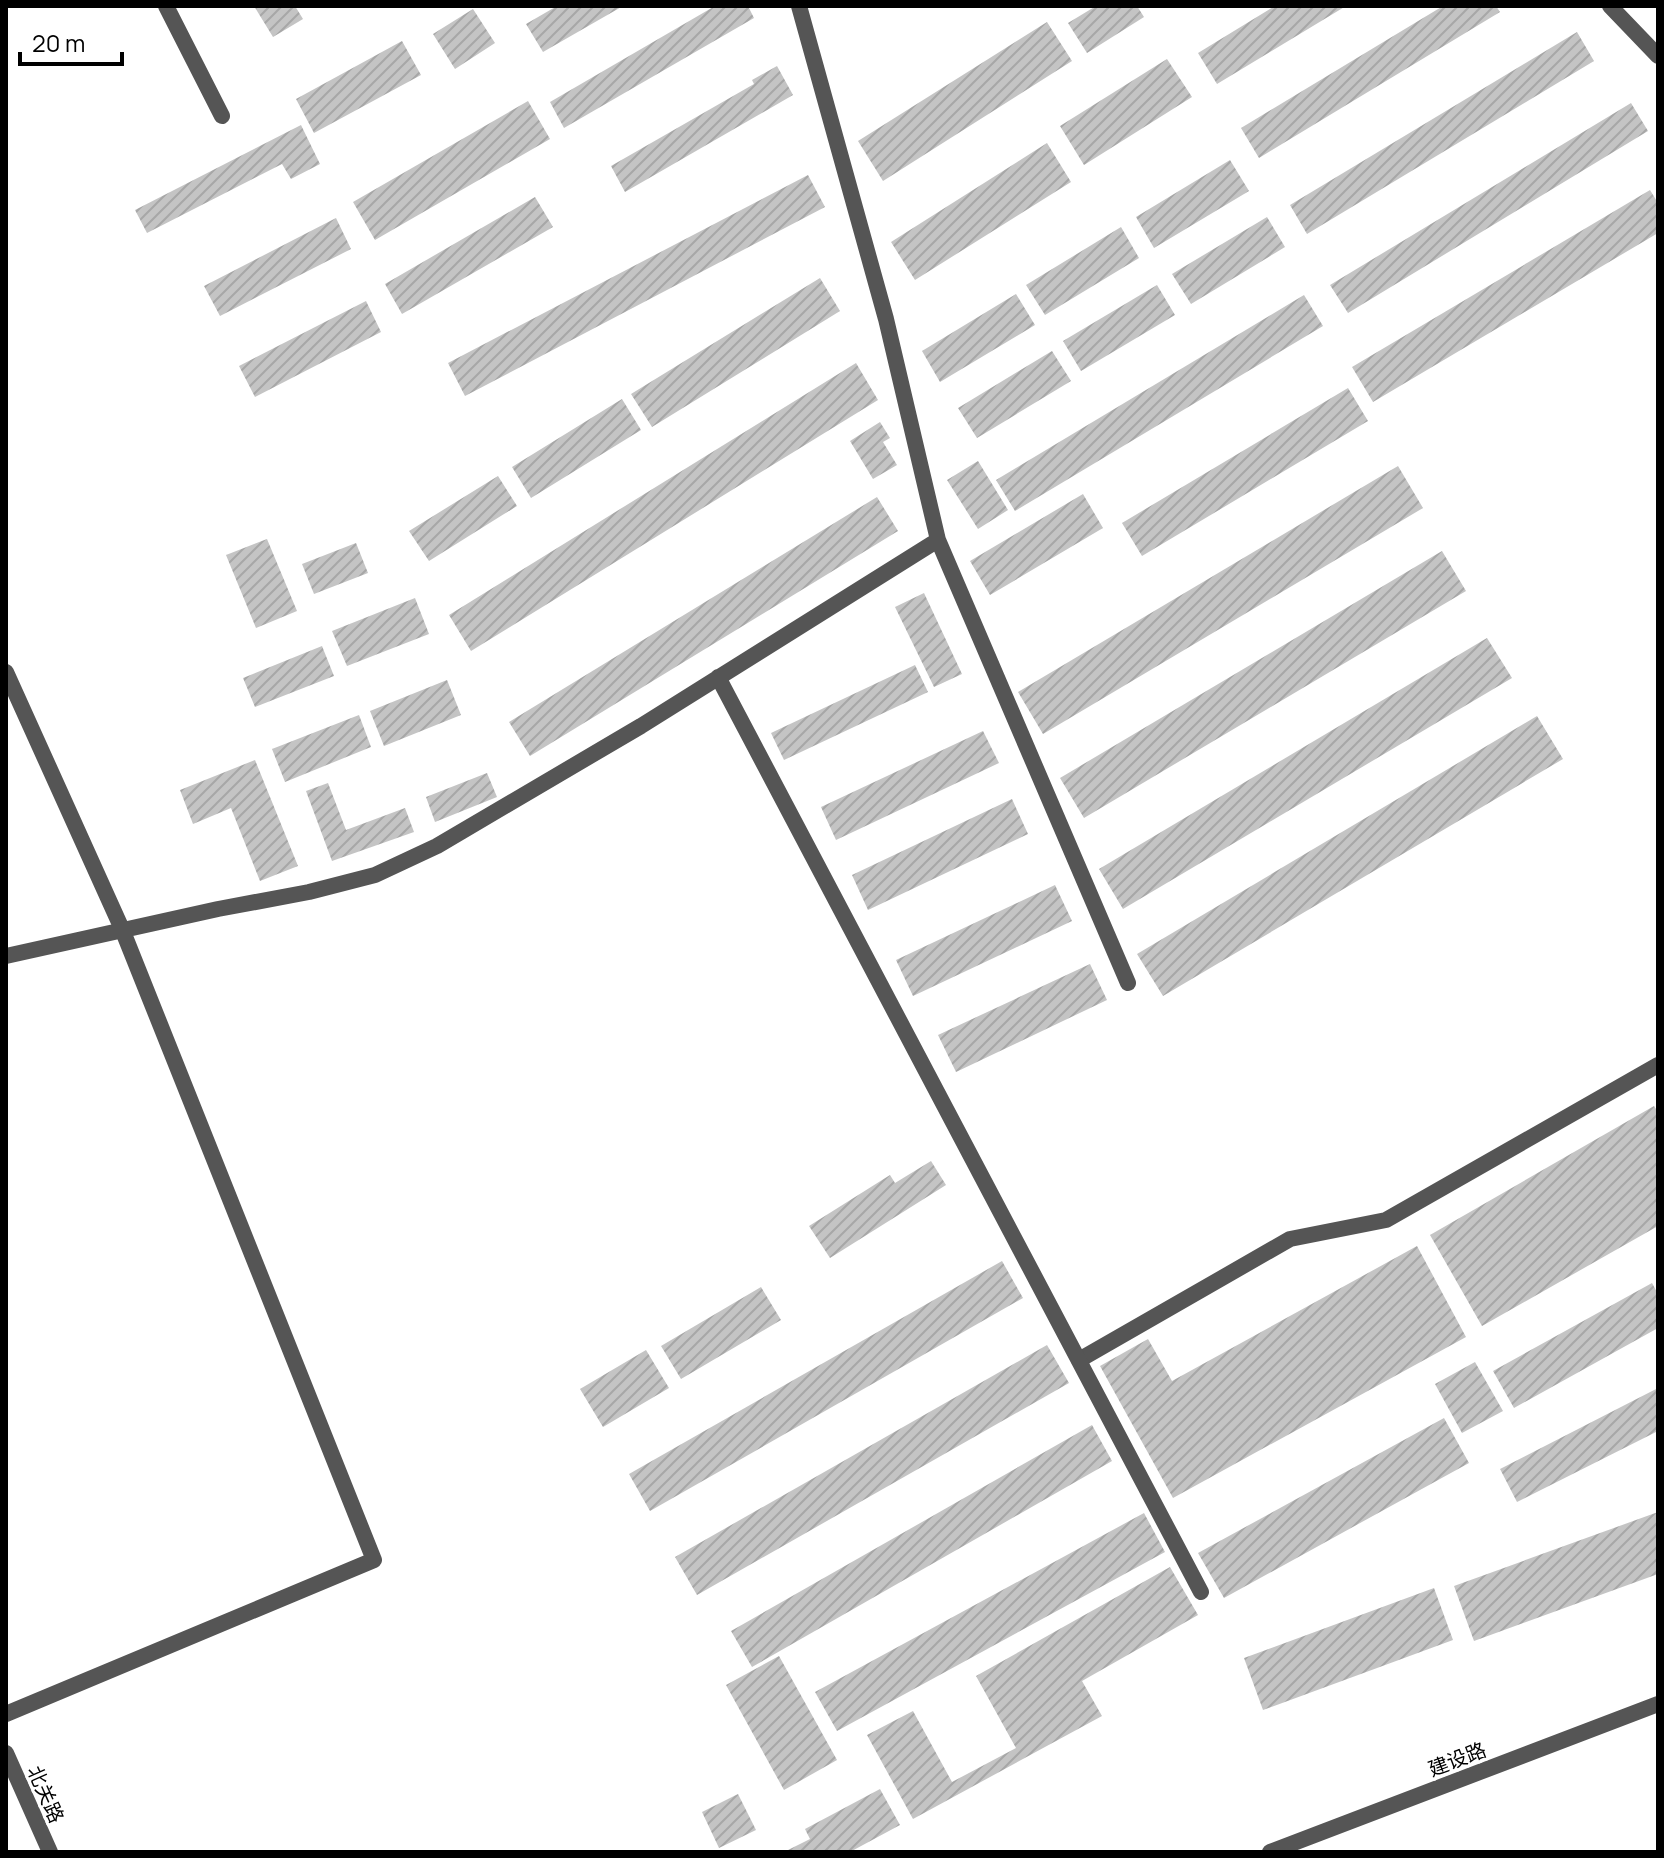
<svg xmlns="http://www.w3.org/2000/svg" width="1664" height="1858" viewBox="0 0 1664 1858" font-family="Manrope,'Noto Sans SC',sans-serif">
<defs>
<pattern id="building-hatch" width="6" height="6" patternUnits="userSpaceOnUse" patternTransform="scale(2)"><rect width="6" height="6" fill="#c4c4c4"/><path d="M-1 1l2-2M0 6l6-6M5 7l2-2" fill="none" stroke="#a7a7a7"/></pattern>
</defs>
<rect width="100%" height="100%" fill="#fff"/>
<path fill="url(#building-hatch)" d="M 254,6 L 295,6 L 303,19 L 273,37 Z
M 557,6 L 623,6 L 543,52 L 526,24 Z
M 715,6 L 748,6 L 754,18 L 564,128 L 550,102 Z
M 1096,6 L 1137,6 L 1144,17 L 1087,53 L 1068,23 Z
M 1275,6 L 1346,6 L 1217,84 L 1198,53 Z
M 1443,6 L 1496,6 L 1500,12 L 1259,158 L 1241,128 Z
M 473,9 L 495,43 L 455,69 L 433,34 Z
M 1047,22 L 1072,61 L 883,181 L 858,141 Z
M 1577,32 L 1594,61 L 1307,234 L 1290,205 Z
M 402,41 L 421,75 L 314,133 L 296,99 Z
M 1167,59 L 1192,97 L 1084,165 L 1060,126 Z
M 777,66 L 793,95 L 625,192 L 611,166 L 754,84 L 752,80 Z
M 528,101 L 550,139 L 375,240 L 353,202 Z
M 1631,103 L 1648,131 L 1348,313 L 1330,285 Z
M 301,125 L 320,164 L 291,179 L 282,164 L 147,233 L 135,210 Z
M 1047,143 L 1071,182 L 915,280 L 891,242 Z
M 1230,160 L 1249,191 L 1154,248 L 1136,217 Z
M 808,175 L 825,207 L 465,396 L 448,363 Z
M 1650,190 L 1658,203 L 1658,233 L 1373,402 L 1352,367 Z
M 535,197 L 553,227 L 402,314 L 385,284 Z
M 1267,217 L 1285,247 L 1191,304 L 1172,274 Z
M 336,218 L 351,249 L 220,316 L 204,286 Z
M 1121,227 L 1139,258 L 1045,315 L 1026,285 Z
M 820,278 L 840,311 L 652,427 L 631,394 Z
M 1157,285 L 1175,315 L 1081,371 L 1063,341 Z
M 1016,294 L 1035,325 L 940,382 L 922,351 Z
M 1304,295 L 1323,326 L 1015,511 L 996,480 Z
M 366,301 L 381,332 L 255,397 L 239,366 Z
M 1052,351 L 1071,381 L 977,438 L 958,408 Z
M 856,363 L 878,400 L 471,651 L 449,615 Z
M 1348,388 L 1368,421 L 1142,556 L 1122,523 Z
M 622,399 L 641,430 L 531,498 L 512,467 Z
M 880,422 L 890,438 L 883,442 L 897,465 L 873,479 L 850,441 Z
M 978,461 L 1008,510 L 978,529 L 947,480 Z
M 1398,466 L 1423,508 L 1043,734 L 1018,692 Z
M 498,476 L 517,506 L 429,561 L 409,531 Z
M 1083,494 L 1103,528 L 990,595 L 970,561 Z
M 877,497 L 898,531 L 530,756 L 509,722 Z
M 267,539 L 297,611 L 256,628 L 226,555 Z
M 356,543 L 368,573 L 314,594 L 302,564 Z
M 1442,551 L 1466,591 L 1084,818 L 1060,778 Z
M 924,593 L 962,674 L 934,687 L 895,607 Z
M 415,598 L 429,634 L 347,666 L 332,631 Z
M 1487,638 L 1512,678 L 1123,909 L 1099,869 Z
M 322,646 L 334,676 L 255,707 L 243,678 Z
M 915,665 L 928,692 L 784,760 L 771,733 Z
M 447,680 L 461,715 L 384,746 L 370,711 Z
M 359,715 L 371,747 L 285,782 L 272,749 Z
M 1537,716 L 1563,759 L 1163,996 L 1137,954 Z
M 983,731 L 999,763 L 836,840 L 821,807 Z
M 255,760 L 298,866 L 260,881 L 231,808 L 193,824 L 180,790 Z
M 487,773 L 497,797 L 435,822 L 426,797 Z
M 328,783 L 346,830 L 405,808 L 414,832 L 332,861 L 306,791 Z
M 1012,799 L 1028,834 L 868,910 L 852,875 Z
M 1055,885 L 1072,921 L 913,996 L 896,960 Z
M 1090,964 L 1107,1000 L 956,1072 L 938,1035 Z
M 1654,1106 L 1658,1112 L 1658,1226 L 1482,1326 L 1430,1235 Z
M 931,1161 L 946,1185 L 830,1258 L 809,1226 L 890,1175 L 895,1183 Z
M 1417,1246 L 1466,1337 L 1173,1498 L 1100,1366 L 1148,1339 L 1172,1381 Z
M 1002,1261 L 1023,1298 L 650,1511 L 629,1474 Z
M 1652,1283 L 1658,1294 L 1658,1328 L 1514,1408 L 1493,1371 Z
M 761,1287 L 781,1320 L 681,1379 L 661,1346 Z
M 1047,1345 L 1069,1383 L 697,1595 L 675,1557 Z
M 646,1350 L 669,1388 L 603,1427 L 580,1389 Z
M 1475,1362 L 1503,1411 L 1462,1433 L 1435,1384 Z
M 1658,1388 L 1658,1431 L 1517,1502 L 1500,1469 Z
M 1444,1418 L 1469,1463 L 1224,1598 L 1198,1553 Z
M 1092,1425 L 1112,1461 L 752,1667 L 731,1631 Z
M 1658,1512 L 1658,1574 L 1474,1641 L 1454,1586 Z
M 1144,1513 L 1165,1552 L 837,1731 L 815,1692 Z
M 1170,1567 L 1198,1615 L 1082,1681 L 1102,1716 L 913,1819 L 867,1735 L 913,1711 L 952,1782 L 1016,1748 L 976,1676 Z
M 1434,1588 L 1453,1640 L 1263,1710 L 1244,1658 Z
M 779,1656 L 837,1760 L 784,1790 L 726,1685 Z
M 880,1789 L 900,1825 L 850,1852 L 784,1852 L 810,1839 L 805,1829 Z
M 738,1794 L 756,1830 L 719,1848 L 702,1812 Z"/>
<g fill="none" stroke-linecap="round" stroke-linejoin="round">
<path stroke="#555" stroke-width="16" d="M 166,6 L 222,116
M 1079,1360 L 1290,1239 L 1386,1220 L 1658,1065"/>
<path stroke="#555" stroke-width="16" d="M 799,6 L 886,319 L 938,540 L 1128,983
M 1610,6 L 1658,56
M 6,672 L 122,929 L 374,1560 L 6,1714
M 718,677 L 1201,1592
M 6,956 L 218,909 L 309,892 L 375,875 L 437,846 L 641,726 L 938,540"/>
<path stroke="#555" stroke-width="16" d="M 6,1753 L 50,1852
M 1270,1852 L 1658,1704"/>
</g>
<g text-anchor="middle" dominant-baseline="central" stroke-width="6" stroke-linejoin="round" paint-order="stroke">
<g font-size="20" fill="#000" stroke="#fff">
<text transform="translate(1457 1759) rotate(-21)">建设路</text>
<text transform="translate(46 1794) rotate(66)">北关路</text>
</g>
</g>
<rect width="1664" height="1858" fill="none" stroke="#000000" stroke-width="16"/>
<path d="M20 52v12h102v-12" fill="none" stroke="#000000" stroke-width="4"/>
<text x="32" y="52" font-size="24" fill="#000000" stroke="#ffffff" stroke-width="6" paint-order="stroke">20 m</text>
</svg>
